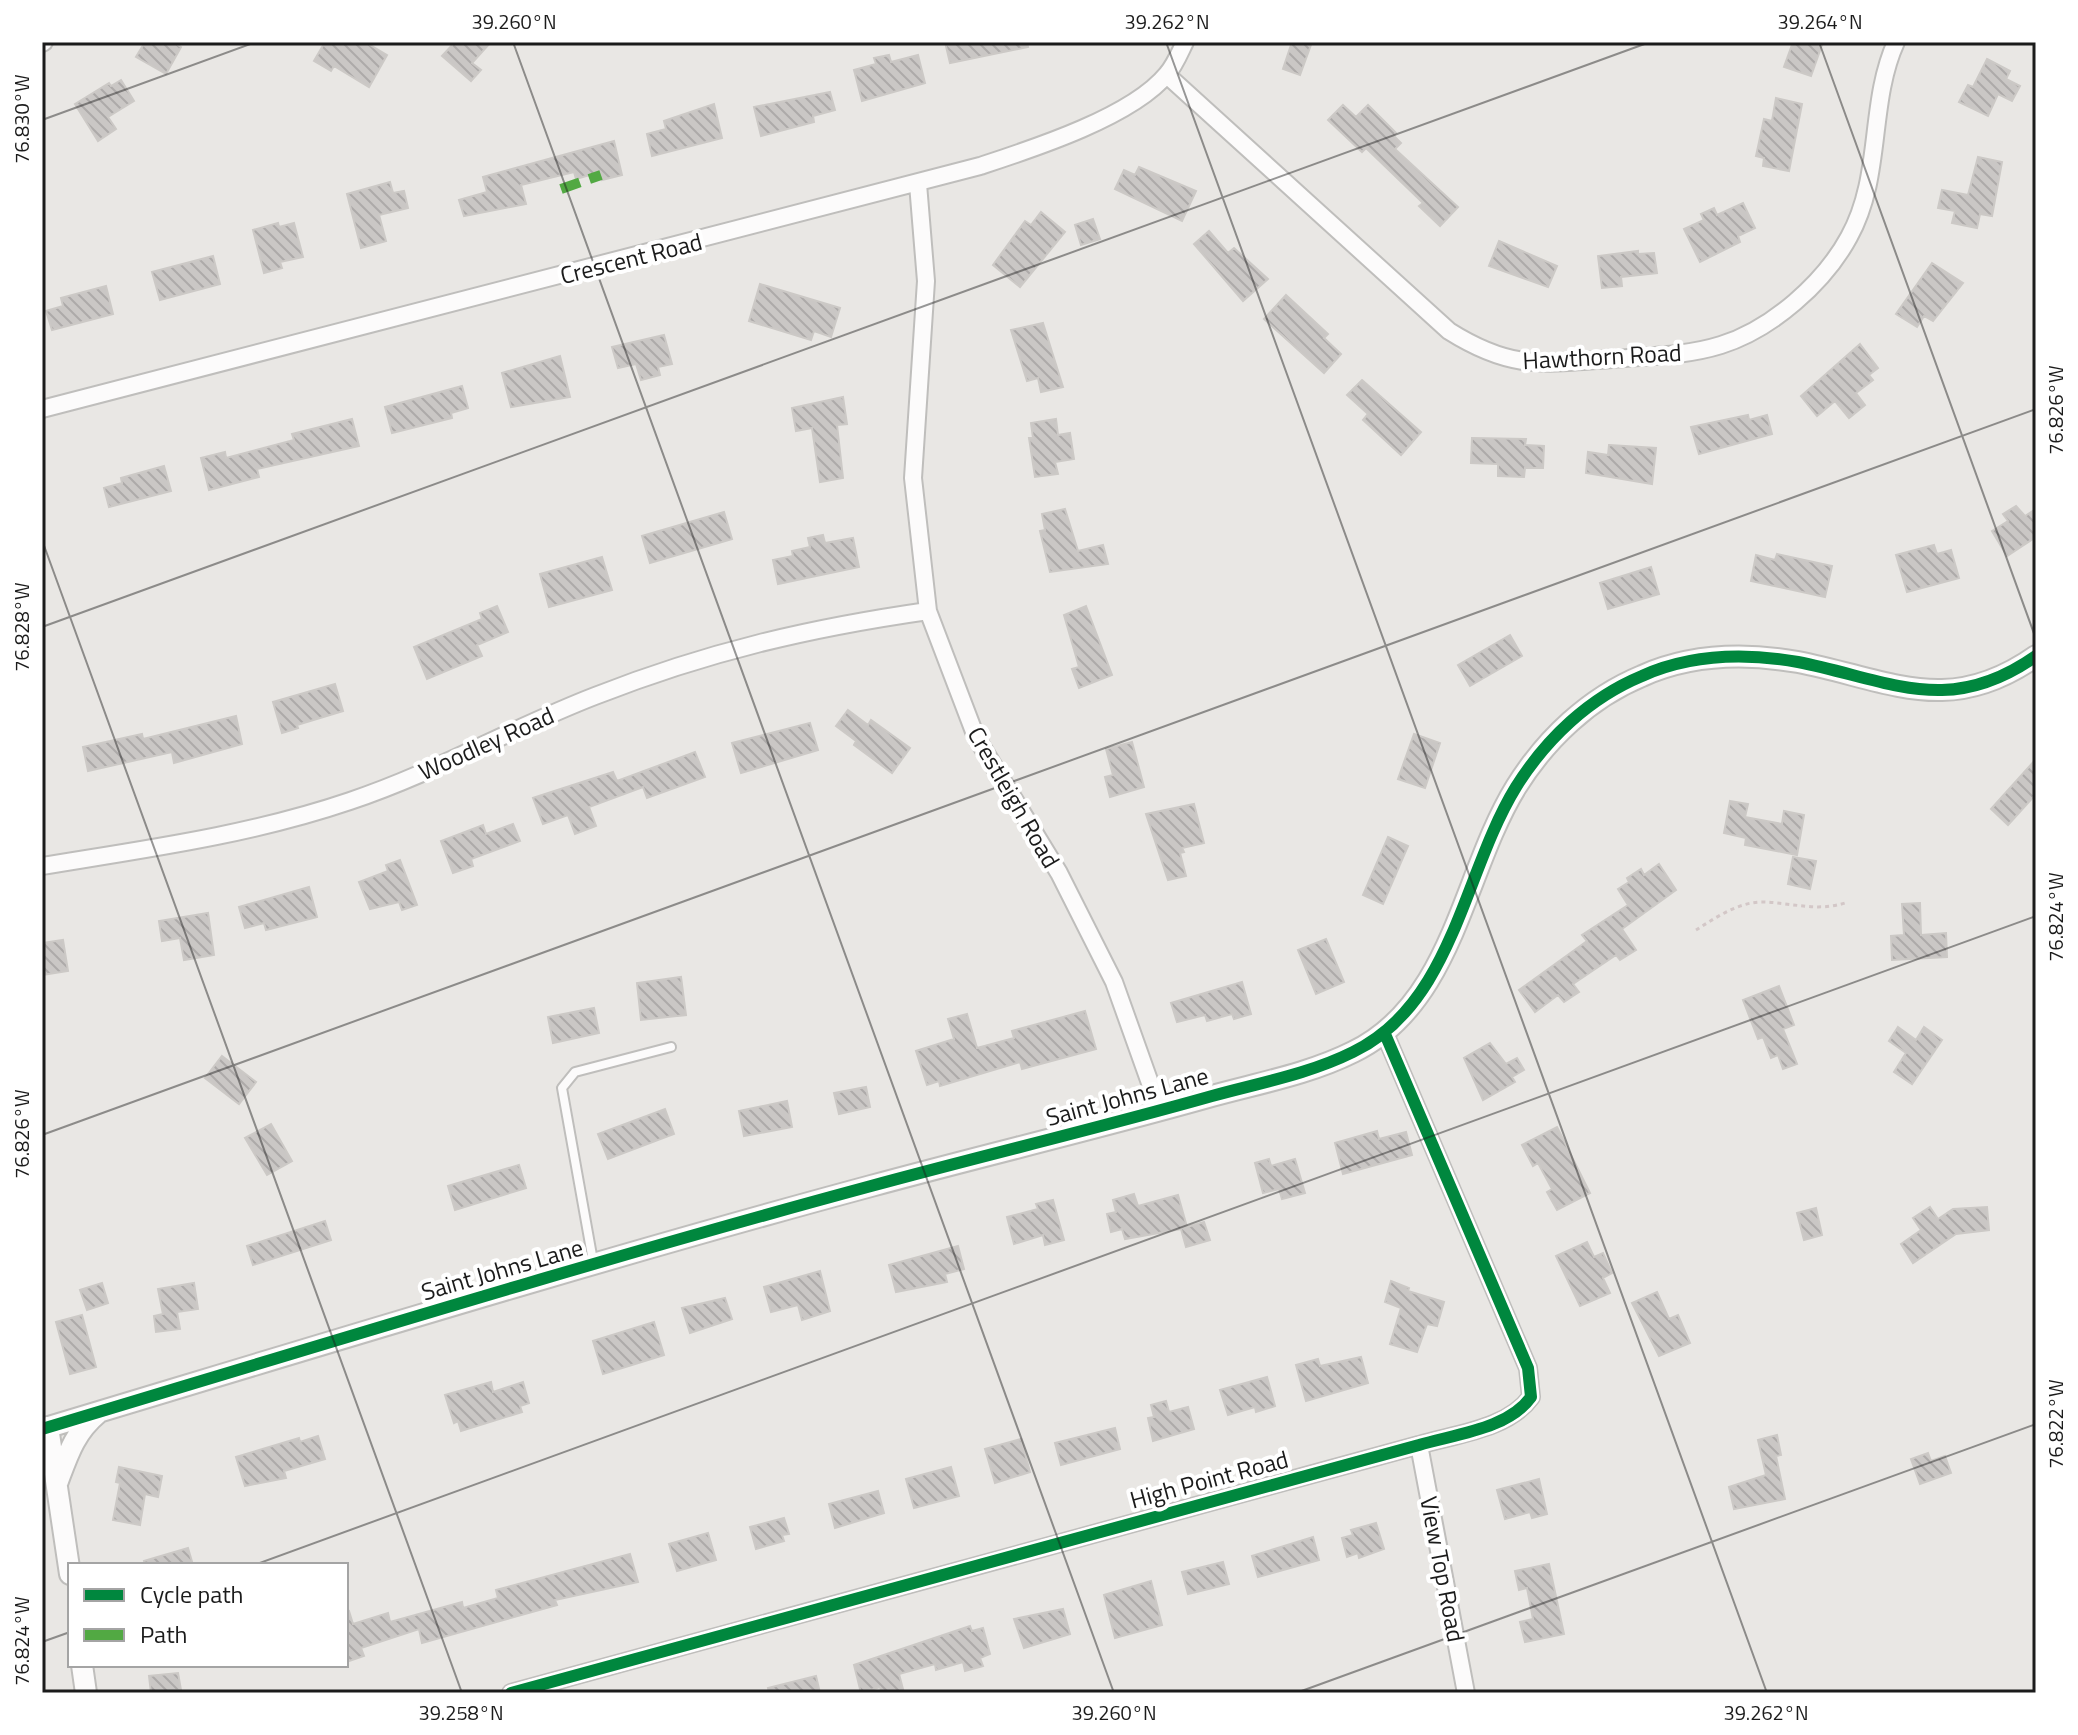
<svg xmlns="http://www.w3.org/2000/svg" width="2078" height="1735" viewBox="0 0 2078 1735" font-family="'Titillium Web',sans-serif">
<defs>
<pattern id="building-back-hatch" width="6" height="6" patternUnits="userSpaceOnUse" patternTransform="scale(2)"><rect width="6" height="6" fill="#cac7c5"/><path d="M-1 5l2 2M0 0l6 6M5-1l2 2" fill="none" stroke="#adaaa9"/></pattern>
</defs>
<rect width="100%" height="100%" fill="#e9e7e4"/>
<path fill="url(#building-back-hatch)" stroke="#ccc9c6" stroke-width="2" d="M 145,42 L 173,42 L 181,47 L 166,74 L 136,57 Z
M 325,42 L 365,42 L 387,55 L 369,87 L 334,66 L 331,71 L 314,61 Z
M 455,42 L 491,42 L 472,63 L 481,70 L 471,81 L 442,56 Z
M 945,42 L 1027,42 L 1028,47 L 950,63 Z
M 1292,42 L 1312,42 L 1300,75 L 1283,69 Z
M 1793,42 L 1823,42 L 1811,76 L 1784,67 Z
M 889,55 L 891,62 L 918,55 L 925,83 L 862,101 L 854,70 L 876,64 L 874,58 Z
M 1987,59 L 2010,71 L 2006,79 L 2020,86 L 2012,101 L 1998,94 L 1988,116 L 1959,102 L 1968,85 L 1973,87 Z
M 121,80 L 134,101 L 108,117 L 116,129 L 98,141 L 75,104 L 109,83 L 111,86 Z
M 830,92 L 835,110 L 813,116 L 814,122 L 761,136 L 754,107 Z
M 1776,98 L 1802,104 L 1789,171 L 1763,166 L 1764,158 L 1756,156 L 1764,119 L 1772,121 Z
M 714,104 L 722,138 L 652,156 L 647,134 L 666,129 L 664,121 Z
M 1343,105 L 1356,117 L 1368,105 L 1396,133 L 1394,136 L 1401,143 L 1395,149 L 1458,207 L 1440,226 L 1419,206 L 1423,203 L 1366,148 L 1362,152 L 1328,120 Z
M 614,141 L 622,175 L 602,180 L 600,172 L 576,179 L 574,172 L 521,185 L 526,204 L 464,216 L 459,200 L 487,192 L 483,177 Z
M 1978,157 L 2002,162 L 1992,216 L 1980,214 L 1977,228 L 1952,223 L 1955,211 L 1938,208 L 1942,190 L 1968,195 Z
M 1139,167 L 1196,191 L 1182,221 L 1115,189 L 1124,170 L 1135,175 Z
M 390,182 L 393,193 L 404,191 L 408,208 L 379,215 L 386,241 L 361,248 L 347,194 Z
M 1743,203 L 1755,228 L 1738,236 L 1740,242 L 1700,262 L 1684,229 L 1704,220 L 1701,214 L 1714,208 L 1717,215 Z
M 1041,212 L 1065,232 L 1020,287 L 993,265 L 1025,221 L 1031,225 Z
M 1093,219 L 1100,239 L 1081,245 L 1075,225 Z
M 278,223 L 279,227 L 294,223 L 303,257 L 280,262 L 282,268 L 264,273 L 253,230 Z
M 1209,231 L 1228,253 L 1234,248 L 1268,279 L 1243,301 L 1194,244 Z
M 1499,241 L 1557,266 L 1548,287 L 1489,266 Z
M 1638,251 L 1638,254 L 1654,253 L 1657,273 L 1621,277 L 1622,286 L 1602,288 L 1598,256 Z
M 213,256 L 220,284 L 160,300 L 152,272 Z
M 1932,263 L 1963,283 L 1933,321 L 1924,316 L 1917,327 L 1896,314 Z
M 760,284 L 840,308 L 831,337 L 814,331 L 811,340 L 749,321 Z
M 106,286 L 113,314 L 52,330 L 46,311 L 63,306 L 61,298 Z
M 1286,295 L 1328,334 L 1324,338 L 1341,354 L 1324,373 L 1264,319 Z
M 1043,323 L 1063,387 L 1041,392 L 1038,378 L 1027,381 L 1011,330 Z
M 664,335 L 672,364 L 658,367 L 660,375 L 641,380 L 636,364 L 618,368 L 612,347 Z
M 1860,344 L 1878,368 L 1869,375 L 1873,380 L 1856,393 L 1865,405 L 1849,418 L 1835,401 L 1817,416 L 1801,396 Z
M 560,356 L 570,397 L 511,407 L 502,373 Z
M 1362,380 L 1421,432 L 1401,455 L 1363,420 L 1368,414 L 1347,395 Z
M 462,386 L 468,408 L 451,413 L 452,418 L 392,433 L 385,407 Z
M 843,397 L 847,424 L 837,425 L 843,478 L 820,482 L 812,428 L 796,431 L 792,408 Z
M 1748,415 L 1749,420 L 1767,415 L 1772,434 L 1699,454 L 1691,427 Z
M 352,419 L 359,446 L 257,469 L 259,477 L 209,490 L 201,458 L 225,452 L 226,458 L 294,440 L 292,434 Z
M 1056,419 L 1058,435 L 1070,433 L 1074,459 L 1055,462 L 1058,474 L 1035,477 L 1029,438 L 1033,438 L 1031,423 Z
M 1472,438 L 1526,439 L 1525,445 L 1544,446 L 1543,468 L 1525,468 L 1524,477 L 1498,476 L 1498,464 L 1471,463 Z
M 1609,445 L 1656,448 L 1652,484 L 1586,473 L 1588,452 L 1608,455 Z
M 164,466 L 171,491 L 109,507 L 104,488 L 122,483 L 121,478 Z
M 2016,506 L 2025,516 L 2036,509 L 2036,537 L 2007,556 L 1992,531 L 2008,521 L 2003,514 Z
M 1065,509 L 1078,551 L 1103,545 L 1108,564 L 1050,572 L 1040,531 L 1045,530 L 1042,514 Z
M 724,512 L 732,539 L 650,563 L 642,536 Z
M 823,535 L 825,543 L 853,538 L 859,567 L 778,584 L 773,560 L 793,556 L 792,551 L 810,547 L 808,538 Z
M 1934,545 L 1937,554 L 1951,550 L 1959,578 L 1907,592 L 1896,555 Z
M 1777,554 L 1832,566 L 1825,597 L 1751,581 L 1756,555 L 1775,560 Z
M 602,557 L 612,590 L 549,607 L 540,574 Z
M 1651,567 L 1659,594 L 1608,609 L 1600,583 Z
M 497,606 L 508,632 L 477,645 L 482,656 L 427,679 L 414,647 L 482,619 L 480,613 Z
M 1086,606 L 1112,675 L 1079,688 L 1072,669 L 1079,667 L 1064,615 Z
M 1510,635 L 1522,656 L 1470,686 L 1458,665 Z
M 335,684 L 343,711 L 297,725 L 298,728 L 282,733 L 273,702 Z
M 848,710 L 868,725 L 871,720 L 910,748 L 892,773 L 854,745 L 856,741 L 836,726 Z
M 236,716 L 242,744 L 174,763 L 172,752 L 88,771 L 83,747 L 142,734 L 143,739 Z
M 810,723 L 818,750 L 741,773 L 732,743 Z
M 1414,734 L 1440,743 L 1425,788 L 1398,779 Z
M 1132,742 L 1144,787 L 1110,797 L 1105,777 L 1113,775 L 1106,749 Z
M 695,752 L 705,777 L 647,798 L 643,787 L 589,807 L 596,826 L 575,834 L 568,815 L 543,824 L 533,798 L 613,772 L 617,781 Z
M 2036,759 L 2036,794 L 2008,825 L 1991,809 Z
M 1730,801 L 1748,804 L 1745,817 L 1782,824 L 1784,811 L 1804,815 L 1797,855 L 1745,845 L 1746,838 L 1724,833 Z
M 1194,804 L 1204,843 L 1182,848 L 1184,852 L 1180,853 L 1186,876 L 1168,880 L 1146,814 Z
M 513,824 L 520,841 L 471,859 L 473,866 L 453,873 L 441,841 L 483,825 L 486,834 Z
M 1388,837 L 1408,846 L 1383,904 L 1363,895 Z
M 1793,857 L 1816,861 L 1810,889 L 1788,884 Z
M 400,860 L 417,905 L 402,910 L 399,902 L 370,909 L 359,882 L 388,871 L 386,865 Z
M 1659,864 L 1676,890 L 1622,929 L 1636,950 L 1620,960 L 1616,955 L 1573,984 L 1579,992 L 1564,1002 L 1558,995 L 1535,1012 L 1519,990 L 1587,941 L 1582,935 L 1628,905 L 1618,889 L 1629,882 L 1627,878 L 1641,869 L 1644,875 Z
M 309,887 L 317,917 L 266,930 L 264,923 L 245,928 L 239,907 Z
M 1920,903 L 1921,935 L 1946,933 L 1947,957 L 1892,960 L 1891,936 L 1904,935 L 1902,904 Z
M 208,913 L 214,955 L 184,960 L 180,938 L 162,941 L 159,921 Z
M 1326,939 L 1344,982 L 1316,994 L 1298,950 Z
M 63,940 L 68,971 L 42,975 L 42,943 Z
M 681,977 L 686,1015 L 641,1020 L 637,983 Z
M 1242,982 L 1251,1014 L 1234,1019 L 1232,1014 L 1207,1021 L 1205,1015 L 1177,1022 L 1171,1003 Z
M 1779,986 L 1794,1025 L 1783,1029 L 1797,1064 L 1783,1069 L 1778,1055 L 1771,1058 L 1763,1037 L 1758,1039 L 1743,1000 Z
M 594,1008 L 599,1033 L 553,1043 L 548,1017 Z
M 1085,1011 L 1096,1049 L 1022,1069 L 1020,1062 L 940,1086 L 939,1081 L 927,1085 L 916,1051 L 954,1039 L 948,1019 L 967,1014 L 977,1048 L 1014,1038 L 1012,1031 Z
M 1898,1027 L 1916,1040 L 1924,1027 L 1942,1040 L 1912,1084 L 1894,1072 L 1906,1053 L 1889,1041 Z
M 1490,1043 L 1506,1064 L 1517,1058 L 1524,1070 L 1512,1077 L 1515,1082 L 1483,1100 L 1464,1058 Z
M 222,1056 L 256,1082 L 239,1104 L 205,1078 Z
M 866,1087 L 870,1107 L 839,1114 L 834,1093 Z
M 787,1101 L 792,1127 L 744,1136 L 739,1111 Z
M 665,1109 L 674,1134 L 608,1159 L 598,1134 Z
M 271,1124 L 292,1161 L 267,1175 L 245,1138 Z
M 1557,1127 L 1590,1193 L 1557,1210 L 1547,1192 L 1552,1189 L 1538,1163 L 1533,1166 L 1522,1145 Z
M 1377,1131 L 1379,1139 L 1406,1132 L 1412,1155 L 1343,1174 L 1335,1143 Z
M 1269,1159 L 1271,1166 L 1295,1159 L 1305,1193 L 1282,1199 L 1279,1189 L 1263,1193 L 1255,1163 Z
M 519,1165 L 526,1188 L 455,1210 L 448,1186 Z
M 1134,1194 L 1138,1206 L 1178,1195 L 1187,1227 L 1204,1222 L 1210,1240 L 1186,1247 L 1181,1229 L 1125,1239 L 1122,1229 L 1111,1232 L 1107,1214 L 1116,1212 L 1113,1200 Z
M 1053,1200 L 1064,1240 L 1045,1245 L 1043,1235 L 1014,1244 L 1007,1217 L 1038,1209 L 1036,1204 Z
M 1930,1207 L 1938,1219 L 1953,1209 L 1987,1207 L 1989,1230 L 1956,1234 L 1913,1263 L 1901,1244 L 1921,1230 L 1913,1218 Z
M 1816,1208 L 1822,1235 L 1804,1240 L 1797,1213 Z
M 325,1221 L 331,1240 L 253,1265 L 247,1246 Z
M 1587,1242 L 1594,1257 L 1603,1253 L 1612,1273 L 1603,1278 L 1610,1293 L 1580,1306 L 1556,1256 Z
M 958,1246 L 964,1269 L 945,1274 L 947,1282 L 896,1292 L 889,1265 Z
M 820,1271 L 830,1311 L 802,1320 L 798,1305 L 771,1312 L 764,1287 Z
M 1391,1281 L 1409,1288 L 1408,1291 L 1444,1302 L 1437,1326 L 1427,1324 L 1417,1352 L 1390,1344 L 1401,1308 L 1385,1302 Z
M 102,1283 L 108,1303 L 87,1310 L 80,1290 Z
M 194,1283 L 198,1309 L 177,1312 L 180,1329 L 156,1332 L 154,1316 L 163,1314 L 158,1289 Z
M 1657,1292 L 1669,1319 L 1678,1315 L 1690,1343 L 1659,1356 L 1632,1303 Z
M 725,1298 L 732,1319 L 690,1333 L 682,1308 Z
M 82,1315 L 96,1367 L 70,1374 L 56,1322 Z
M 654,1322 L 664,1355 L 603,1374 L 593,1341 Z
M 1361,1357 L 1368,1383 L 1306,1401 L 1296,1365 L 1318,1359 L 1320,1366 Z
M 1267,1377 L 1275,1406 L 1256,1412 L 1255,1407 L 1228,1415 L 1220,1390 Z
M 491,1382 L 493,1392 L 523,1382 L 529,1403 L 520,1406 L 522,1412 L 461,1431 L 458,1421 L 454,1423 L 445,1395 Z
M 1166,1401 L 1169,1412 L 1188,1407 L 1194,1429 L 1153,1441 L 1148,1418 L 1154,1417 L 1151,1405 Z
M 1115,1428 L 1120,1449 L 1061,1465 L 1055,1443 Z
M 1777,1435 L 1781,1455 L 1776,1456 L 1785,1499 L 1734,1509 L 1729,1487 L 1766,1475 L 1758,1440 Z
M 318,1436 L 325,1459 L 284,1471 L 286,1478 L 245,1486 L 236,1457 L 299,1438 L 300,1442 Z
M 1021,1439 L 1030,1472 L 995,1483 L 985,1449 Z
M 1928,1453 L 1931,1461 L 1945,1456 L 1951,1473 L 1920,1484 L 1911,1459 Z
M 119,1467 L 162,1476 L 158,1497 L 145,1494 L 140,1525 L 113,1520 L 120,1483 L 116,1482 Z
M 951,1467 L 959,1496 L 914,1508 L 906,1479 Z
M 1539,1479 L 1547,1514 L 1532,1518 L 1530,1512 L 1505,1519 L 1497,1490 Z
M 878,1491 L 884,1513 L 835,1528 L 829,1504 Z
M 784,1518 L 789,1534 L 782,1535 L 784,1541 L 756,1549 L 750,1527 Z
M 1376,1523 L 1384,1549 L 1359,1558 L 1358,1553 L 1347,1557 L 1342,1538 L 1353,1535 L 1351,1530 Z
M 708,1533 L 716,1560 L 677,1571 L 669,1544 Z
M 1313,1537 L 1319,1560 L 1258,1577 L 1252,1556 Z
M 188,1548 L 193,1565 L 145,1565 L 144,1561 Z
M 630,1554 L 638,1582 L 555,1600 L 557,1605 L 422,1643 L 419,1629 L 361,1648 L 364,1656 L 346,1662 L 346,1612 L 349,1611 L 353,1624 L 388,1613 L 390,1622 L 462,1602 L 463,1608 L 498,1598 L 496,1590 Z
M 1223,1562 L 1229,1584 L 1188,1594 L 1182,1572 Z
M 1549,1564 L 1564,1634 L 1525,1642 L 1520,1622 L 1533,1619 L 1527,1588 L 1519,1590 L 1515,1571 Z
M 1151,1581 L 1162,1625 L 1115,1638 L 1104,1595 Z
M 1063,1609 L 1070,1634 L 1024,1648 L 1014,1619 Z
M 970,1626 L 972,1631 L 983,1628 L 990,1654 L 980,1658 L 983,1666 L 965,1671 L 963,1662 L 936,1670 L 935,1664 L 899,1674 L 904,1693 L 882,1693 L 880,1687 L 861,1693 L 854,1665 Z
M 178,1673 L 181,1690 L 151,1693 L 149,1676 Z
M 816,1676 L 820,1693 L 769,1693 L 768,1688 Z"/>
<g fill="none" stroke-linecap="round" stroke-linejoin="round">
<g stroke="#bfbebc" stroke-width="12">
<path id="service" d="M 593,1261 L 562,1088 L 575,1072 L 671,1047"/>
</g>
<g stroke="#bfbebc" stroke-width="20">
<path id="minor" d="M 42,43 L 44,42
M 1167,75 L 1449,331 C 1511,370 1542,364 1612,359 C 1649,356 1686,356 1721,345 C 1772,329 1824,283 1849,237 C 1883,176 1868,104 1896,42
M 918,184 L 926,281 L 913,478 L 928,611 L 976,737 L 1059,873 L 1114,982 L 1160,1111
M 42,409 L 980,166 C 1032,149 1132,117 1167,74 C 1175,65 1180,52 1185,42
M 42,866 C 146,849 250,835 350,801 C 434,773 512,728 595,696 C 707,652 809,628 928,611
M 1419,1445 L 1466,1693
M 511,1693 L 1419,1445 C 1456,1434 1508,1429 1531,1397 L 1528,1368 L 1385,1034"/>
</g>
<g stroke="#bfbebc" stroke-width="24">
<path id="tertiary" d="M 48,1427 L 70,1574
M 42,1429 C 318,1346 593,1261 871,1186 C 985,1155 1099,1128 1212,1096 C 1259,1083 1309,1074 1353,1052 C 1453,1004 1463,873 1516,787 C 1546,739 1589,698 1642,676 C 1691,654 1746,653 1798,662 C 1890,680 1948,718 2036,656
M 58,1481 C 68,1454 75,1432 98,1413
M 82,1665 L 86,1693"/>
</g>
<path stroke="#d3c7c7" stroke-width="3" stroke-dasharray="4 4" stroke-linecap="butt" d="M 1696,930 C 1715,918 1737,903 1760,902 C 1791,902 1817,913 1848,902"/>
<use href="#service" stroke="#fcfbfb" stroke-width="8"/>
<use href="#minor" stroke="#fcfbfb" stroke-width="16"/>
<use href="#tertiary" stroke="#fcfbfb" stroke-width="20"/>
<path stroke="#52a943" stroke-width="10" stroke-dasharray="20 10" stroke-linecap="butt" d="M 561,189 L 601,175"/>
<g stroke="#fff" stroke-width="17">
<path id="cycleway" d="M 42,1429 C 318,1346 593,1261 871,1186 C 985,1155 1099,1128 1212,1096 C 1259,1083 1309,1074 1353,1052 C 1453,1004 1463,873 1516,787 C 1546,739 1589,698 1642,676 C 1691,654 1746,653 1798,662 C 1890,680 1948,718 2036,656
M 511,1693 L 1419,1445 C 1456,1434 1508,1429 1531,1397 L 1528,1368 L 1385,1034"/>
</g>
<use href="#cycleway" stroke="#00873e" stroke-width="12"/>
</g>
<path fill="none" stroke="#1b1b1b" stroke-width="2" stroke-opacity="0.45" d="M 513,42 L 1114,1693M 1166,42 L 1767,1693M 1819,42 L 2036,639M 42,120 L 256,42M 42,540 L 462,1693M 42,627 L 1650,42M 42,1135 L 2036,409M 254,1565 L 2036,916M 42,1642 L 70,1632M 1296,1693 L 2036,1424"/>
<g text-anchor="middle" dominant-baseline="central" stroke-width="8" stroke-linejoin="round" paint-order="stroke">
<g font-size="24" fill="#1b1b1b" stroke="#fff">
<text transform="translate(631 258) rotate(-14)">Crescent Road</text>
<text transform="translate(1602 356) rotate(-3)">Hawthorn Road</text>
<text transform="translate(486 743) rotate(-24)">Woodley Road</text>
<text transform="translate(1014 797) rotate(60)">Crestleigh Road</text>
<text transform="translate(1127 1096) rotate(-15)">Saint Johns Lane</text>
<text transform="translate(502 1269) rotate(-16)">Saint Johns Lane</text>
<text transform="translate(1209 1479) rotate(-15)">High Point Road</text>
<text transform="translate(1443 1569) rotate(79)">View Top Road</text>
</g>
</g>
<rect width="2078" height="1735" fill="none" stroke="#ffffff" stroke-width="88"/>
<rect x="68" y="1563" width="280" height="104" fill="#ffffff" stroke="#a4a4a4" stroke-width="2"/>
<rect x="84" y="1589" width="40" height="12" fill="#00873e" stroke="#a4a4a4" stroke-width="2"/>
<text x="140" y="1603" font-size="24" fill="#1b1b1b">Cycle path</text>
<rect x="84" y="1629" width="40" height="12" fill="#52a943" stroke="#a4a4a4" stroke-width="2"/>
<text x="140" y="1643" font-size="24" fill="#1b1b1b">Path</text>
<rect x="44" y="44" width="1990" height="1647" fill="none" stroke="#1b1b1b" stroke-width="3"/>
<g font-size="20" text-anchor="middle" fill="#1b1b1b">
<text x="514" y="29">39.260°N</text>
<text x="1167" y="29">39.262°N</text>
<text x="1820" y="29">39.264°N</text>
<text transform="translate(22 119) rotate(-90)" y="7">76.830°W</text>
<text transform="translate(2056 410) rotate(-90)" y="7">76.826°W</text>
<text transform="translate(22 627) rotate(-90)" y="7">76.828°W</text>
<text transform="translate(2056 917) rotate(-90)" y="7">76.824°W</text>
<text transform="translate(22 1134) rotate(-90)" y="7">76.826°W</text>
<text transform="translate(2056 1424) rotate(-90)" y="7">76.822°W</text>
<text transform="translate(22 1641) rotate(-90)" y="7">76.824°W</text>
<text x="461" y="1720">39.258°N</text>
<text x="1114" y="1720">39.260°N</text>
<text x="1766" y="1720">39.262°N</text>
</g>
</svg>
